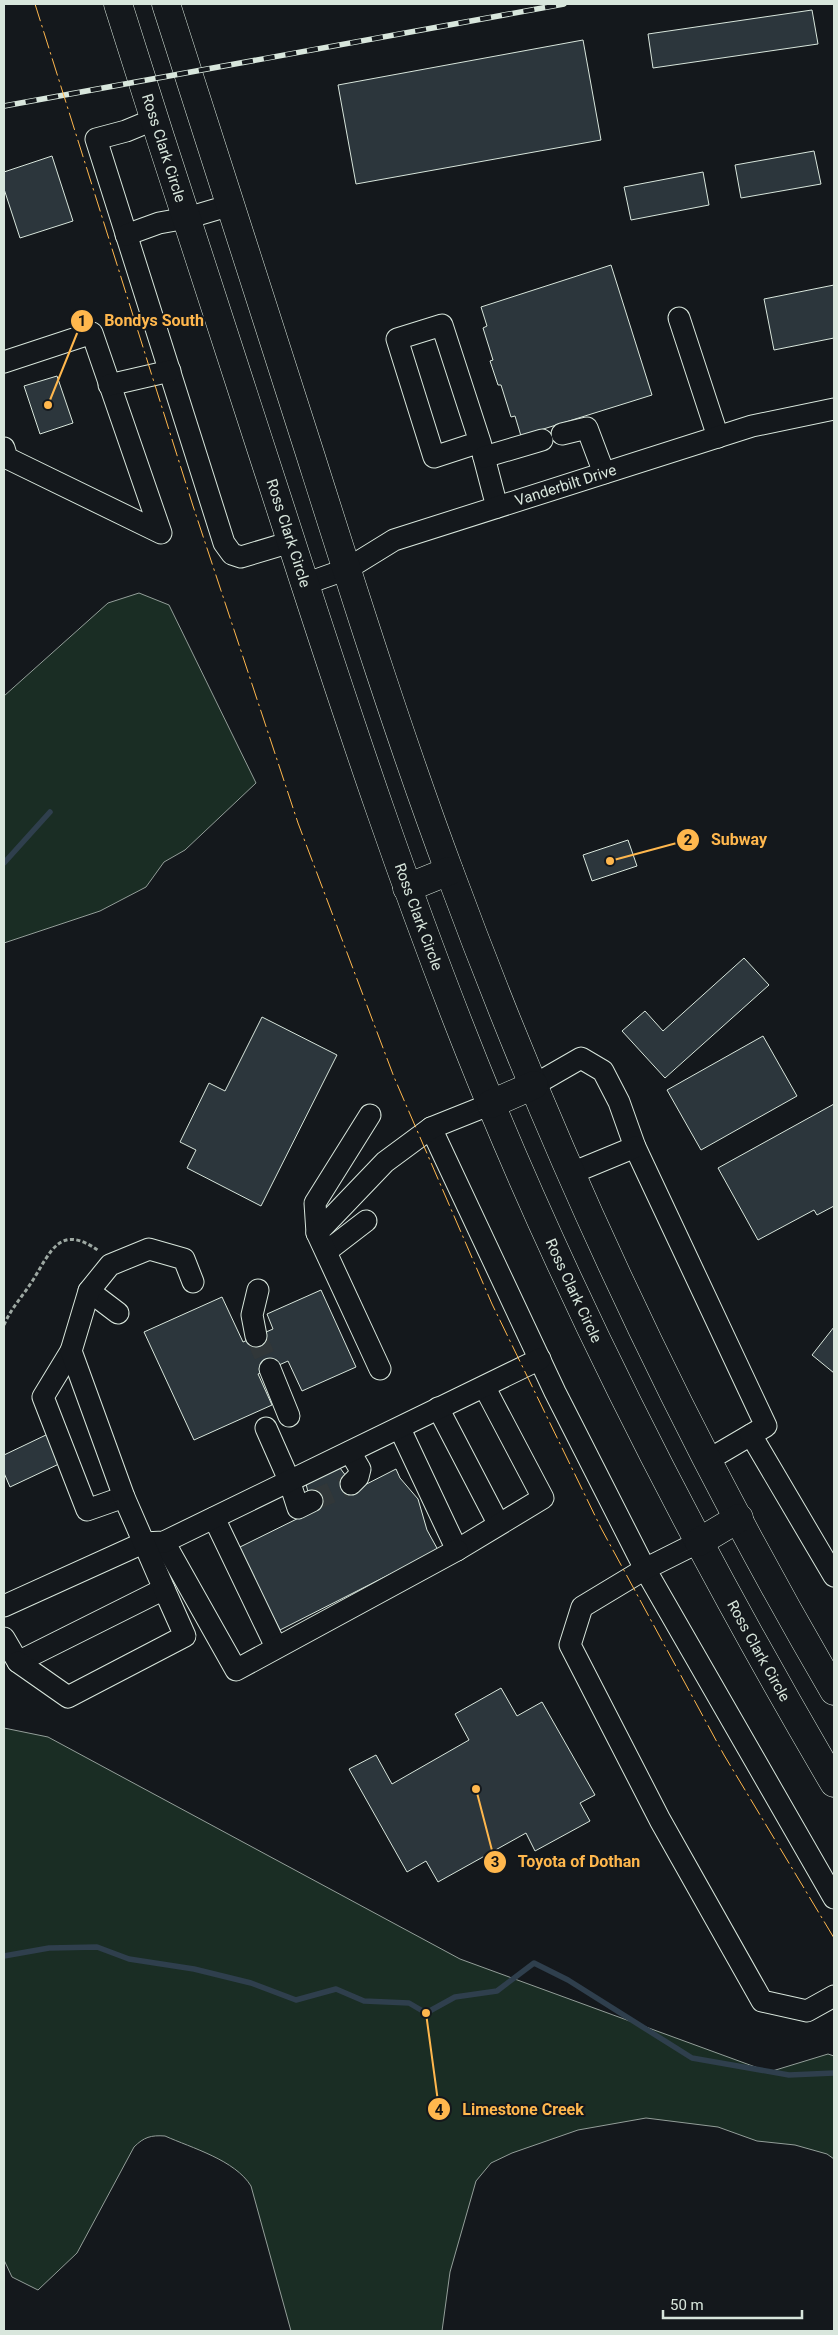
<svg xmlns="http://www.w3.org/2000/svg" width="838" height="2335" viewBox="0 0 838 2335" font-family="Roboto,sans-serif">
<rect width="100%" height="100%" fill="#14181c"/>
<path fill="#1a2d24" stroke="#939e99" d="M 139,593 L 169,605 L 256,783 L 185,850 L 164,862 L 146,887 L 100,911 L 4,943 L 4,696 L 108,603 Z
M 4,1728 L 48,1737 L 460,1959 L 769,2072 L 828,2054 L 834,2056 L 834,2159 L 827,2154 L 795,2145 L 757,2141 L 718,2127 L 646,2118 L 578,2130 L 512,2153 L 491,2163 L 476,2181 L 450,2272 L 442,2331 L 291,2331 L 251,2186 C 235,2160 192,2148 165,2136 C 151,2135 144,2137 134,2147 L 77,2253 L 38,2290 L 12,2277 L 4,2260 Z"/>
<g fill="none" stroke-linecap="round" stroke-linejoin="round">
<path stroke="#2f3f4d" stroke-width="5.5" d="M 4,863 L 50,812
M 4,1956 L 49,1948 L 97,1947 L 129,1959 L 194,1969 L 251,1983 L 296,2000 L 336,1989 L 364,2001 L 409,2003 L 426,2013 L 455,1997 L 497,1991 L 534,1963 L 568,1980 L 692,2058 L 789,2075 L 834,2073"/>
</g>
<path fill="#2c363c" stroke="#d8e6dc" d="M 812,10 L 818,44 L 653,68 L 648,34 Z
M 583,40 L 601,140 L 356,184 L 338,85 Z
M 814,151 L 821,184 L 741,198 L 735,165 Z
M 52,156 L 73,221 L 20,238 L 4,189 L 4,172 Z
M 703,172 L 709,205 L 631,220 L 624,187 Z
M 611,265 L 652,395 L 521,436 L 515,416 L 511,417 L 501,385 L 498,385 L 490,361 L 493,360 L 483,328 L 487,326 L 481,307 Z
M 834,285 L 834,338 L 774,350 L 764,299 Z
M 57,376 L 73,423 L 40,434 L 24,386 Z
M 628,840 L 637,866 L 592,881 L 583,855 Z
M 744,958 L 769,985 L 665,1078 L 622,1031 L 645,1011 L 663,1031 Z
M 262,1017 L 337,1055 L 261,1206 L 187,1168 L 196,1150 L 180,1142 L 209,1083 L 225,1091 Z
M 763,1036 L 797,1096 L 701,1150 L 667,1090 Z
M 834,1104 L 834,1206 L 817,1215 L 814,1210 L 758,1240 L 718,1168 Z
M 321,1290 L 356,1367 L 302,1391 L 288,1361 L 270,1369 L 258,1374 L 272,1405 L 194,1440 L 144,1332 L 222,1297 L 243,1342 L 273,1329 L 267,1314 Z
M 834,1327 L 834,1373 L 812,1355 Z
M 48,1434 L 61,1463 L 10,1487 L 4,1473 L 4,1455 Z
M 340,1468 L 349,1480 L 353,1491 L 396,1469 L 400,1478 L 418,1499 L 427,1530 L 438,1550 L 280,1630 L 238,1548 L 317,1509 L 308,1492 L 306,1484 Z
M 501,1688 L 517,1716 L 542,1702 L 595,1795 L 580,1803 L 590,1821 L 535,1851 L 526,1833 L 438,1882 L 426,1861 L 407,1872 L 349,1769 L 376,1755 L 392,1784 L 469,1740 L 455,1714 Z"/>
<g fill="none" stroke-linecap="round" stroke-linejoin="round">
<path stroke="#313739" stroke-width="21" stroke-dasharray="21 11" stroke-linecap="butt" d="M 256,1336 L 270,1369
M 312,1501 L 351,1484"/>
<g stroke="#d8e6dc" stroke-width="23">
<g id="minor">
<path d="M 155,119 L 126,131 L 96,139 L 224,543 L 232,554 L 241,557 L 291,542"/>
<path d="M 126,235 L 159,223 L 187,218 L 231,205"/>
<path d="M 679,318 L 718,437"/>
<path d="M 4,362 L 92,333 L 161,533 L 7,458 L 4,448"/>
<path d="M 109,385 L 170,371"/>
<path d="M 562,434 L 587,428 L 604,473"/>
<path d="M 480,442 L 434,457 L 397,339 L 442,325 L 480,442 L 497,507"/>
<path d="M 484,457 L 542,440"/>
<path id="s1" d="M 305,584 L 347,569 L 394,540 L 752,426 L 834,409"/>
<path d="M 534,1085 L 581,1058 L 603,1071 L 619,1102 L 635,1147 L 766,1426 L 708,1460"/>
<path d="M 431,1128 L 555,1392 L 645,1569 L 834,1898"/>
<path d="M 572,1173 L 635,1147"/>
<path d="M 317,1233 L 315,1203 L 370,1115"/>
<path d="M 327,1251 L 366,1221"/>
<path d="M 89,1291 L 118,1313"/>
<path d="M 256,1336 L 252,1315 L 258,1290"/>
<path d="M 71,1351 L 43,1397 L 87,1510 L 124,1497"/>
<path d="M 270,1369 L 289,1416"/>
<path d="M 380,1369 L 317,1233 L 385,1162 L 431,1128 L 491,1104"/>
<path d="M 438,1408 L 498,1523"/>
<path d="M 266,1428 L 289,1480 L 298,1508 L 312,1501"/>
<path d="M 400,1429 L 457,1550 L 543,1498 L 485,1388"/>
<path d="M 751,1435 L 834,1576"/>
<path d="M 350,1452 L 360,1469 L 358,1477 L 351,1484"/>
<path d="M 214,1518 L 276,1647"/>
<path d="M 164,1542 L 236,1670 L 457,1550"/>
<path d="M 699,1542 L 645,1569 L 582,1607 L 570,1645 L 660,1820 L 762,2001 L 807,2011 L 834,1996"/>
<path d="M 4,1606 L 143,1543 L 164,1542 L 540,1359"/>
<path d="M 4,1638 L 18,1662 L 164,1589 L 124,1497 L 71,1351 L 89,1291 L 110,1265 L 149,1249 L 184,1259 L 193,1282"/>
<path d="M 18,1662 L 68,1697 L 185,1636 L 164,1589"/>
</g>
</g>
<g stroke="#d8e6dc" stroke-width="29">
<g id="highway">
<path id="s2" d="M 118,4 C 171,173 226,341 281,510 C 345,709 410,908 490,1102 C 587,1336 706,1565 834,1783"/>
<path d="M 166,4 C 214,155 263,306 311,457 C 355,596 399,736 450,873 C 554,1155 682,1431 834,1691"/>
<path d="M 407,888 L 449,871"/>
<path d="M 491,1104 L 534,1085"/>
<path d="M 699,1542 L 739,1518"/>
</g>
</g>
<path stroke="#9da8a2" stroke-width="3" stroke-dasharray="4 2.5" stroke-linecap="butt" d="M 4,1325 C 11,1308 23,1296 33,1280 C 51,1251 60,1223 99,1251"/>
<use href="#minor" stroke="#14181c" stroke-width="21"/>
<use href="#highway" stroke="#14181c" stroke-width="28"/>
<g stroke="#d8e6dc" stroke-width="5.5">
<path id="rail" d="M 4,106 L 564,4"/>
</g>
<use href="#rail" stroke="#14181c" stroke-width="4" stroke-dasharray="11" stroke-linecap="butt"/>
<path stroke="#ffb74d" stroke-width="1" stroke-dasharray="18 4 2.5 4" stroke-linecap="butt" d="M 35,4 L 193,506 L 298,823 L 394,1077 L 492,1304 L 601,1528 L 724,1755 L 834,1938"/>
</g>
<g text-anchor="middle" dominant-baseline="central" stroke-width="4" stroke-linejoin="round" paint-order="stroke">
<g font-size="15" fill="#d8e6dc" stroke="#14181c">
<text stroke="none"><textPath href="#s2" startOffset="151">Ross Clark Circle</textPath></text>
<text stroke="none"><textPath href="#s1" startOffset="280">Vanderbilt Drive</textPath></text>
<text stroke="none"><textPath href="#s2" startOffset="556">Ross Clark Circle</textPath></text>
<text stroke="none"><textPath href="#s2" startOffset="961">Ross Clark Circle</textPath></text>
<text stroke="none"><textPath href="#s2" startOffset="1366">Ross Clark Circle</textPath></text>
<text stroke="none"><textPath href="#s2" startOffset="1771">Ross Clark Circle</textPath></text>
</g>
</g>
<path fill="none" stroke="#ffb74d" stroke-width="2" d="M48 405L82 321M610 861L688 840M476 1789L495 1862M426 2013L439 2109"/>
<g fill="#ffb74d" stroke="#14181c" stroke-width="2">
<circle cx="48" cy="405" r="5"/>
<circle cx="610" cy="861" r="5"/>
<circle cx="476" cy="1789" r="5"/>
<circle cx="426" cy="2013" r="5"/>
<circle cx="82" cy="321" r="12"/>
<circle cx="688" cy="840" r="12"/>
<circle cx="495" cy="1862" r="12"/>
<circle cx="439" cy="2109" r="12"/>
</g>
<g font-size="15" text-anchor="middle" font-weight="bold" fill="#111">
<text x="82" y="326">1</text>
<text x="688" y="845">2</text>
<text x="495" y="1867">3</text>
<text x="439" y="2115">4</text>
</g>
<g font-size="16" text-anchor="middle" font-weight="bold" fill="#ffb74d" stroke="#14181c" stroke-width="4" stroke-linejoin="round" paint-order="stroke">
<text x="154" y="326">Bondys South</text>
<text x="739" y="845">Subway</text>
<text x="579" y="1867">Toyota of Dothan</text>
<text x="523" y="2115">Limestone Creek</text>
</g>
<rect width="838" height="2335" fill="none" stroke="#d8e6dc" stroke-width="10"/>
<path d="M663 2310v8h139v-8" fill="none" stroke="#d8e6dc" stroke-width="2.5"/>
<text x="670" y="2310" font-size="15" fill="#d8e6dc" stroke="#14181c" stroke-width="4" paint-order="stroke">50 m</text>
</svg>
